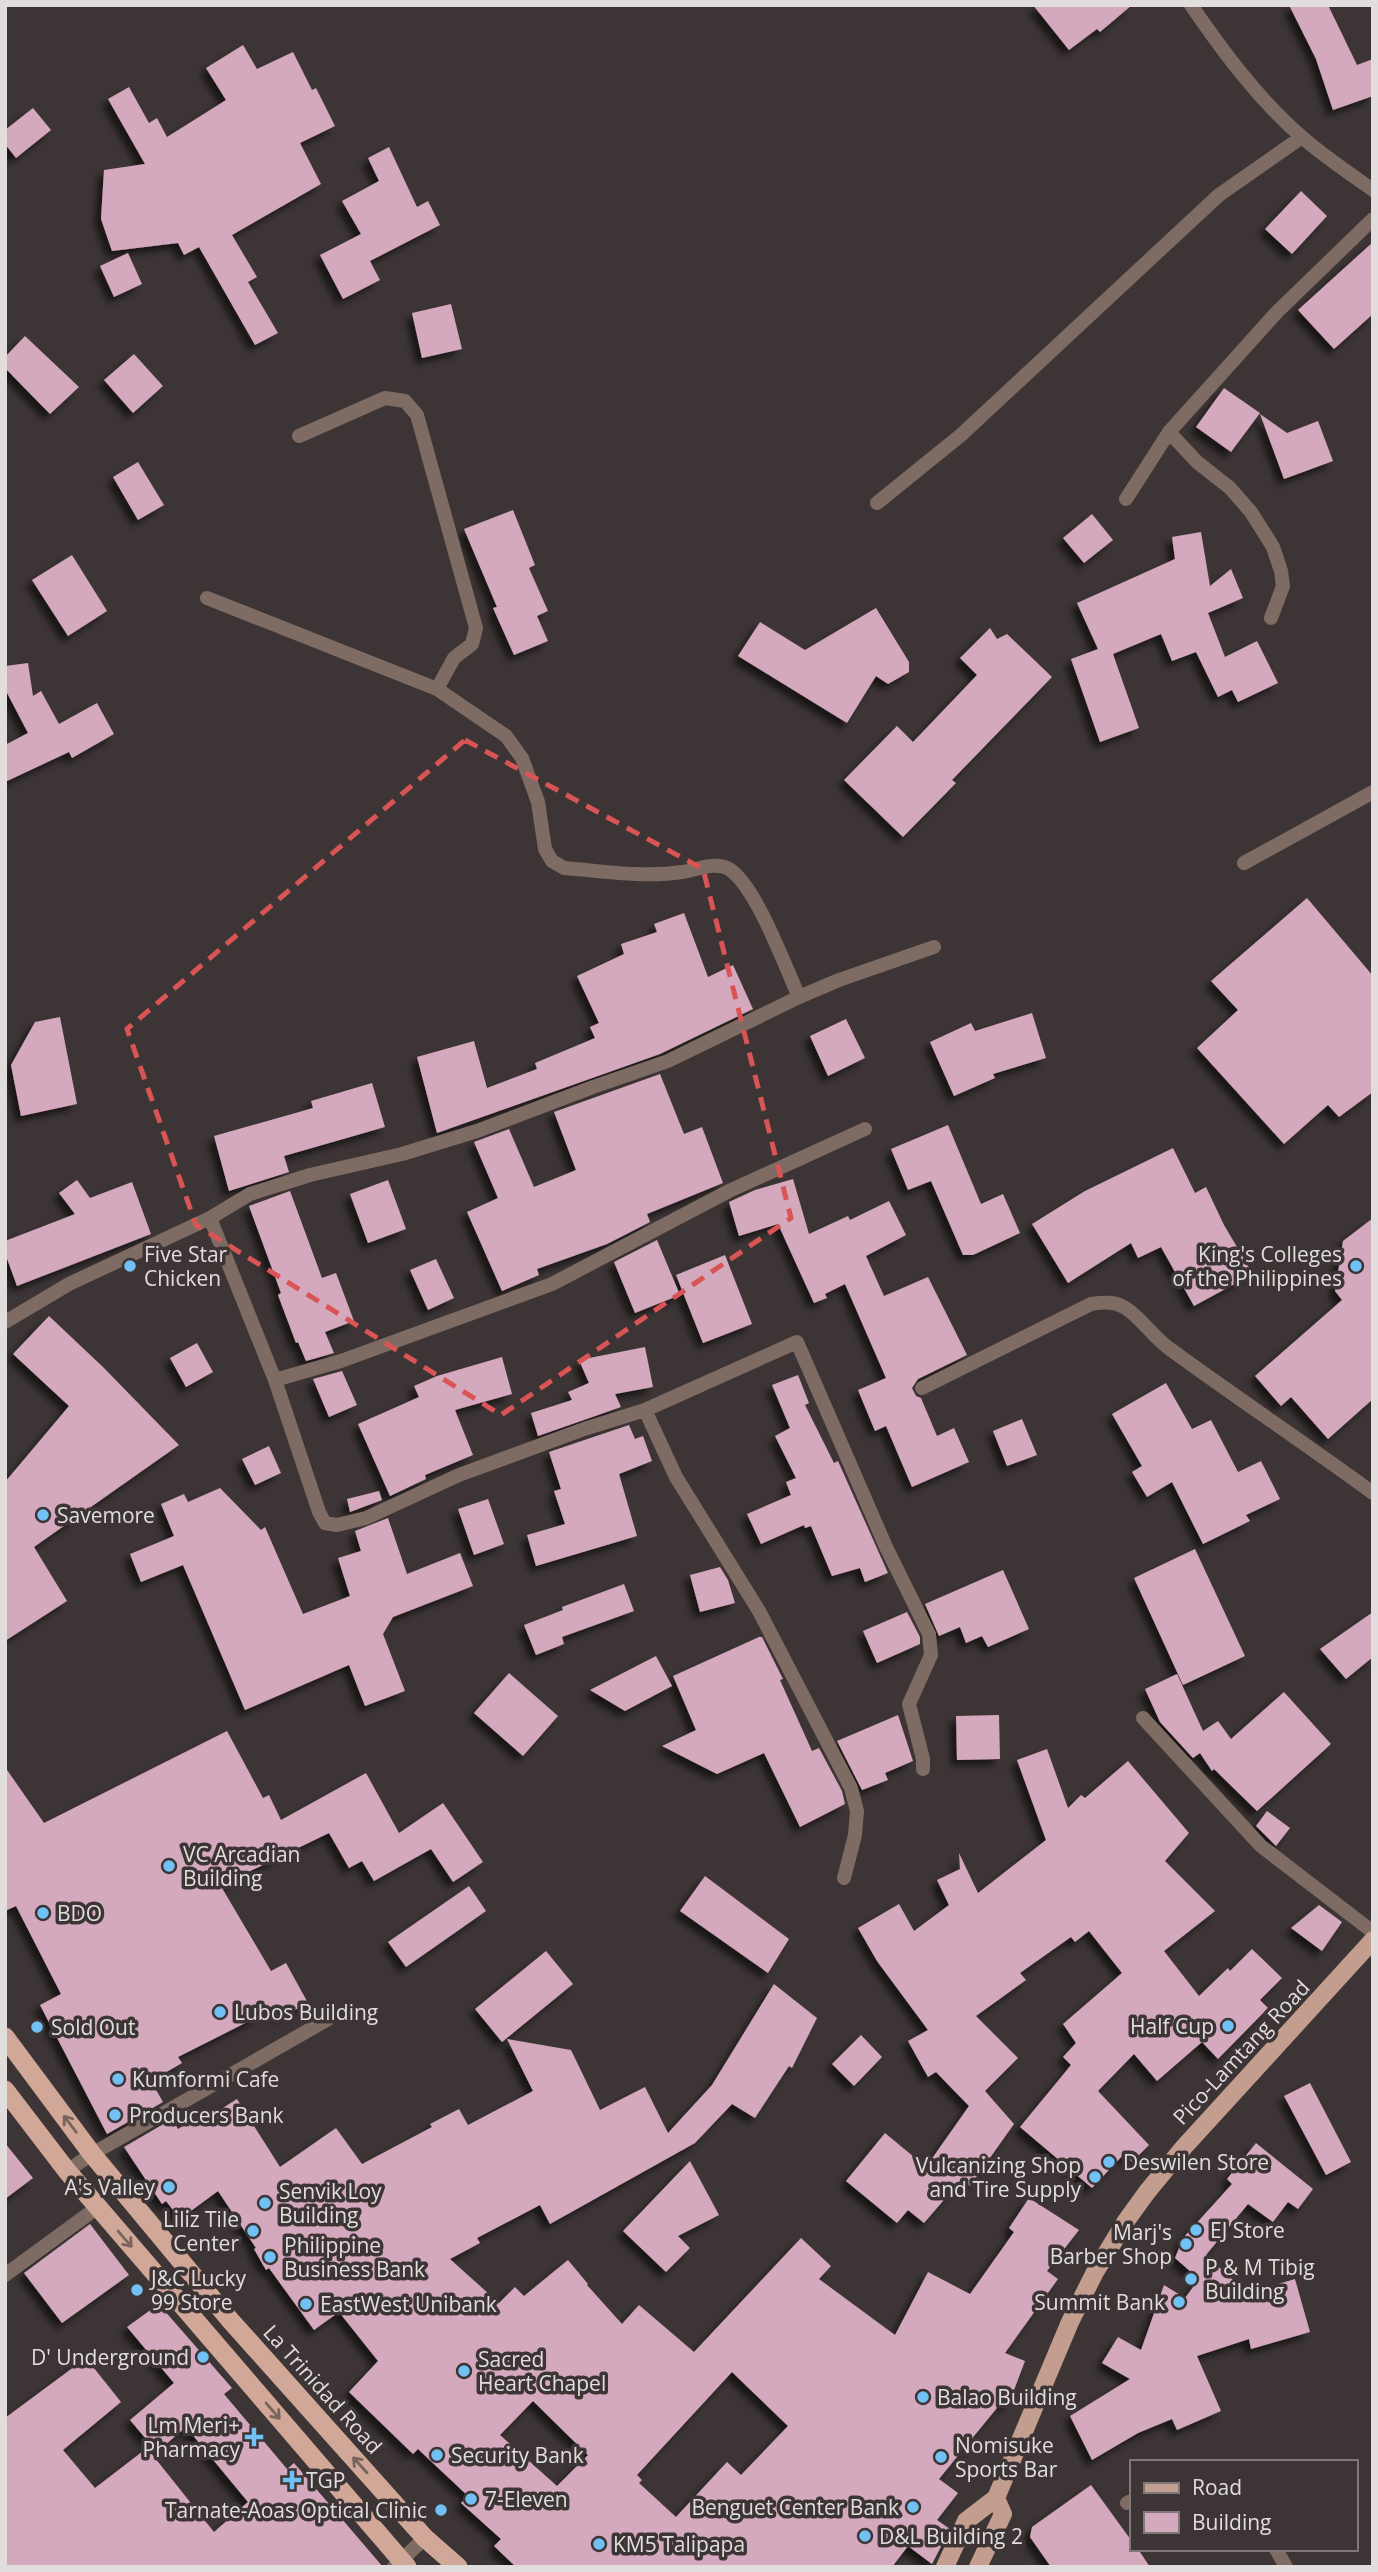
<svg xmlns="http://www.w3.org/2000/svg" width="1378" height="2572" viewBox="0 0 1378 2572" font-family="'Open Sans',sans-serif">
<defs>
<filter id="shadow"><feDropShadow dx="-6" dy="6" stdDeviation="3.5" flood-color="#0009"/></filter>
</defs>
<rect width="100%" height="100%" fill="#3d3535"/>
<path fill="#d4a8bd" fill-rule="evenodd" filter="url(#shadow)" d="M 1033,5 L 1132,5 L 1100,32 L 1097,29 L 1069,50 Z
M 1289,5 L 1328,5 L 1357,65 L 1373,59 L 1373,96 L 1333,110 L 1316,59 Z
M 243,45 L 257,69 L 293,52 L 312,90 L 316,88 L 335,126 L 300,143 L 321,184 L 232,235 L 257,277 L 248,282 L 278,333 L 255,345 L 199,247 L 184,255 L 178,243 L 112,251 L 101,219 L 104,170 L 145,164 L 108,99 L 129,87 L 149,123 L 157,118 L 167,137 L 226,100 L 206,68 Z
M 33,108 L 51,130 L 16,158 L 5,144 L 5,130 Z
M 389,147 L 417,207 L 428,201 L 440,225 L 370,261 L 380,280 L 343,299 L 320,255 L 361,234 L 342,201 L 379,181 L 368,158 Z
M 1301,191 L 1327,216 L 1292,254 L 1265,229 Z
M 1373,242 L 1373,314 L 1334,349 L 1298,310 Z
M 128,253 L 142,284 L 114,297 L 100,266 Z
M 451,304 L 462,349 L 422,358 L 412,313 Z
M 25,336 L 79,387 L 50,414 L 5,368 L 5,357 Z
M 134,354 L 163,386 L 133,413 L 104,380 Z
M 1224,388 L 1260,413 L 1231,452 L 1196,427 Z
M 1260,414 L 1287,433 L 1318,421 L 1333,461 L 1284,479 Z
M 138,462 L 164,505 L 138,520 L 113,477 Z
M 513,510 L 535,565 L 529,568 L 548,611 L 537,616 L 548,641 L 514,655 L 493,608 L 497,607 L 464,529 Z
M 1092,514 L 1113,540 L 1084,563 L 1063,538 Z
M 1201,532 L 1210,586 L 1231,569 L 1243,598 L 1208,613 L 1225,657 L 1257,641 L 1278,683 L 1238,702 L 1232,690 L 1218,697 L 1196,652 L 1172,661 L 1161,634 L 1113,654 L 1139,728 L 1100,742 L 1071,659 L 1098,649 L 1077,603 L 1175,559 L 1172,537 Z
M 72,555 L 107,611 L 68,636 L 32,580 Z
M 876,608 L 909,662 L 909,672 L 888,684 L 876,676 L 847,723 L 738,656 L 760,622 L 805,650 Z
M 990,628 L 997,639 L 1007,634 L 1052,677 L 952,780 L 956,783 L 903,837 L 844,780 L 897,726 L 913,742 L 977,675 L 960,658 Z
M 28,663 L 33,696 L 41,691 L 59,724 L 97,703 L 114,734 L 72,758 L 69,752 L 5,782 L 5,745 L 28,733 L 5,689 L 5,666 Z
M 1307,898 L 1373,976 L 1373,1092 L 1339,1117 L 1328,1105 L 1284,1144 L 1197,1048 L 1238,1010 L 1211,981 Z
M 684,913 L 708,977 L 733,965 L 753,1009 L 660,1054 L 437,1133 L 417,1057 L 474,1041 L 487,1088 L 537,1069 L 535,1063 L 595,1038 L 590,1027 L 599,1023 L 577,976 L 624,954 L 621,944 L 657,932 L 654,924 Z
M 1032,1013 L 1046,1058 L 993,1074 L 995,1078 L 954,1096 L 930,1042 L 971,1023 L 975,1031 Z
M 60,1017 L 77,1104 L 21,1116 L 11,1065 L 35,1022 Z
M 846,1019 L 865,1058 L 828,1076 L 810,1036 Z
M 660,1074 L 684,1134 L 702,1127 L 723,1183 L 647,1214 L 650,1222 L 607,1244 L 537,1269 L 539,1275 L 502,1291 L 467,1212 L 498,1198 L 474,1142 L 509,1129 L 534,1187 L 576,1170 L 554,1112 Z
M 372,1083 L 385,1127 L 284,1156 L 289,1172 L 229,1191 L 214,1136 L 313,1108 L 311,1101 Z
M 948,1125 L 981,1204 L 1003,1194 L 1020,1233 L 973,1255 L 963,1255 L 931,1181 L 908,1190 L 891,1149 Z
M 1173,1148 L 1195,1193 L 1206,1187 L 1224,1225 L 1253,1274 L 1194,1306 L 1161,1247 L 1138,1258 L 1131,1243 L 1068,1283 L 1032,1224 L 1085,1191 Z
M 793,1179 L 809,1234 L 848,1216 L 850,1220 L 889,1201 L 906,1235 L 866,1256 L 884,1296 L 928,1277 L 967,1355 L 918,1379 L 912,1388 L 916,1396 L 921,1398 L 937,1436 L 954,1428 L 969,1462 L 912,1487 L 886,1426 L 875,1431 L 858,1390 L 886,1378 L 845,1284 L 825,1294 L 827,1298 L 814,1303 L 778,1224 L 739,1236 L 729,1202 L 755,1190 Z
M 77,1180 L 90,1198 L 132,1182 L 151,1234 L 17,1286 L 5,1253 L 5,1241 L 75,1214 L 59,1193 Z
M 388,1180 L 406,1229 L 368,1243 L 350,1194 Z
M 290,1191 L 322,1278 L 336,1273 L 354,1321 L 325,1332 L 334,1353 L 306,1361 L 298,1342 L 296,1343 L 278,1295 L 281,1293 L 249,1206 Z
M 1373,1218 L 1373,1399 L 1328,1439 L 1291,1397 L 1281,1406 L 1255,1376 L 1342,1300 L 1335,1291 L 1343,1241 Z
M 657,1240 L 680,1295 L 635,1313 L 614,1262 Z
M 725,1255 L 752,1324 L 703,1343 L 676,1275 Z
M 436,1259 L 454,1298 L 428,1310 L 410,1270 Z
M 49,1316 L 103,1367 L 179,1445 L 34,1547 L 67,1601 L 5,1641 L 5,1482 L 69,1406 L 13,1354 Z
M 197,1343 L 213,1372 L 186,1387 L 170,1358 Z
M 645,1347 L 653,1387 L 615,1394 L 621,1407 L 538,1436 L 531,1413 L 572,1400 L 568,1392 L 589,1383 L 579,1360 Z
M 502,1357 L 512,1394 L 455,1410 L 473,1455 L 425,1475 L 426,1479 L 390,1496 L 358,1424 L 419,1397 L 414,1386 L 437,1376 Z
M 342,1371 L 357,1405 L 329,1417 L 313,1379 Z
M 798,1375 L 809,1403 L 805,1405 L 834,1463 L 838,1461 L 888,1573 L 865,1582 L 860,1568 L 832,1576 L 811,1526 L 805,1528 L 804,1525 L 761,1544 L 747,1514 L 791,1495 L 786,1482 L 796,1478 L 775,1436 L 790,1428 L 772,1385 Z
M 1166,1383 L 1192,1429 L 1211,1420 L 1238,1472 L 1261,1461 L 1280,1499 L 1246,1515 L 1250,1521 L 1203,1544 L 1172,1482 L 1147,1497 L 1132,1472 L 1142,1466 L 1112,1414 Z
M 1022,1419 L 1037,1455 L 1007,1466 L 993,1431 Z
M 629,1425 L 635,1439 L 643,1436 L 652,1461 L 619,1474 L 637,1536 L 536,1566 L 527,1535 L 565,1524 L 554,1491 L 561,1489 L 549,1452 Z
M 269,1446 L 281,1473 L 255,1485 L 242,1459 Z
M 220,1488 L 261,1530 L 265,1527 L 303,1614 L 350,1596 L 338,1558 L 361,1551 L 355,1531 L 388,1518 L 407,1574 L 460,1553 L 473,1586 L 393,1617 L 383,1634 L 405,1691 L 365,1706 L 349,1665 L 245,1710 L 183,1565 L 141,1582 L 130,1554 L 174,1536 L 161,1504 L 184,1494 L 188,1502 Z
M 379,1491 L 382,1500 L 350,1512 L 347,1499 Z
M 488,1499 L 504,1544 L 474,1555 L 458,1509 Z
M 1195,1549 L 1245,1656 L 1183,1685 L 1134,1578 Z
M 720,1567 L 728,1580 L 735,1603 L 700,1612 L 690,1575 Z
M 1003,1570 L 1029,1629 L 988,1647 L 982,1636 L 966,1643 L 960,1627 L 939,1636 L 925,1604 Z
M 624,1584 L 634,1611 L 562,1637 L 564,1644 L 536,1655 L 524,1625 L 563,1610 L 562,1607 Z
M 907,1612 L 920,1637 L 920,1644 L 877,1663 L 863,1631 Z
M 1373,1612 L 1373,1657 L 1346,1679 L 1320,1649 Z
M 759,1637 L 762,1637 L 783,1679 L 780,1680 L 812,1751 L 819,1748 L 842,1791 L 845,1804 L 800,1827 L 764,1753 L 717,1774 L 662,1746 L 696,1730 L 673,1676 Z
M 656,1656 L 672,1686 L 625,1711 L 590,1690 Z
M 509,1673 L 558,1716 L 523,1756 L 474,1713 Z
M 1177,1674 L 1203,1731 L 1218,1721 L 1231,1739 L 1284,1692 L 1331,1744 L 1257,1811 L 1214,1769 L 1212,1771 L 1200,1753 L 1193,1758 L 1160,1722 L 1145,1689 Z
M 898,1715 L 913,1761 L 885,1773 L 888,1780 L 862,1790 L 837,1741 Z
M 999,1715 L 1000,1759 L 957,1760 L 956,1716 Z
M 227,1731 L 263,1798 L 269,1795 L 281,1820 L 366,1773 L 399,1833 L 443,1803 L 483,1862 L 453,1882 L 431,1849 L 374,1881 L 362,1861 L 349,1868 L 329,1833 L 236,1878 L 237,1881 L 222,1888 L 271,1971 L 286,1963 L 308,2003 L 280,2018 L 275,2008 L 178,2057 L 182,2063 L 151,2081 L 163,2102 L 107,2134 L 40,2005 L 61,1994 L 16,1906 L 5,1911 L 5,1767 L 44,1823 Z
M 1047,1749 L 1068,1808 L 1081,1795 L 1085,1798 L 1128,1761 L 1189,1833 L 1165,1861 L 1215,1911 L 1164,1951 L 1199,1996 L 1228,1968 L 1230,1971 L 1252,1949 L 1282,1978 L 1260,2000 L 1268,2008 L 1218,2059 L 1202,2042 L 1157,2081 L 1134,2054 L 1098,2091 L 1149,2145 L 1132,2162 L 1124,2154 L 1092,2188 L 1020,2127 L 1071,2065 L 1063,2057 L 1076,2043 L 1063,2024 L 1122,1973 L 1089,1931 L 1075,1942 L 1071,1937 L 1020,1973 L 1026,1980 L 976,2016 L 1018,2058 L 985,2091 L 1014,2124 L 970,2186 L 962,2179 L 924,2223 L 908,2210 L 897,2223 L 846,2181 L 885,2133 L 926,2167 L 969,2106 L 936,2072 L 928,2077 L 908,2041 L 928,2030 L 877,1961 L 858,1928 L 899,1904 L 914,1931 L 949,1905 L 937,1880 L 960,1869 L 959,1853 L 978,1893 L 1046,1840 L 1017,1760 Z
M 1267,1811 L 1290,1828 L 1276,1846 L 1256,1826 Z
M 705,1876 L 789,1939 L 768,1973 L 680,1911 Z
M 469,1886 L 486,1911 L 406,1967 L 388,1942 Z
M 1319,1905 L 1342,1922 L 1322,1951 L 1291,1928 Z
M 546,1951 L 573,1984 L 502,2042 L 475,2009 Z
M 774,1984 L 817,2018 L 792,2068 L 789,2066 L 755,2118 L 732,2104 L 695,2143 L 550,2224 L 540,2205 L 477,2238 L 480,2243 L 450,2259 L 499,2303 L 515,2287 L 524,2296 L 568,2260 L 588,2284 L 587,2285 L 622,2324 L 639,2305 L 694,2352 L 801,2238 L 831,2266 L 819,2279 L 895,2335 L 928,2272 L 970,2294 L 1014,2232 L 1009,2228 L 1029,2198 L 1079,2230 L 1047,2271 L 1058,2279 L 1005,2353 L 1025,2361 L 1008,2406 L 1001,2403 L 939,2479 L 958,2493 L 937,2520 L 950,2529 L 932,2564 L 908,2546 L 892,2567 L 516,2567 L 494,2546 L 501,2539 L 461,2503 L 468,2496 L 418,2449 L 413,2454 L 349,2392 L 378,2361 L 339,2312 L 314,2330 L 269,2268 L 266,2270 L 254,2249 L 256,2248 L 218,2191 L 180,2219 L 166,2201 L 162,2204 L 124,2147 L 172,2119 L 178,2129 L 204,2113 L 207,2118 L 237,2099 L 280,2167 L 336,2128 L 362,2164 L 432,2127 L 430,2124 L 459,2109 L 468,2125 L 533,2091 L 507,2039 L 571,2050 L 600,2110 L 645,2087 L 668,2133 L 712,2085 ZM 732,2372 L 788,2426 L 741,2475 L 727,2462 L 676,2517 L 639,2483 L 642,2480 L 637,2475 ZM 533,2401 L 588,2455 L 557,2486 L 500,2435 Z
M 861,2035 L 882,2057 L 854,2086 L 832,2064 Z
M 1310,2083 L 1351,2162 L 1326,2175 L 1284,2096 Z
M 5,2143 L 33,2178 L 5,2199 Z
M 1256,2143 L 1313,2189 L 1298,2209 L 1288,2202 L 1273,2222 L 1248,2204 L 1206,2255 L 1247,2293 L 1295,2279 L 1310,2332 L 1251,2349 L 1249,2339 L 1197,2356 L 1221,2411 L 1177,2430 L 1172,2419 L 1138,2433 L 1092,2460 L 1070,2416 L 1130,2379 L 1102,2363 L 1118,2337 L 1141,2350 L 1164,2285 L 1185,2298 L 1199,2279 L 1175,2258 L 1183,2238 L 1232,2184 L 1227,2179 Z
M 690,2161 L 719,2215 L 678,2236 L 690,2248 L 666,2272 L 623,2231 Z
M 90,2224 L 129,2275 L 62,2323 L 24,2273 Z
M 156,2306 L 160,2311 L 163,2309 L 232,2388 L 224,2394 L 287,2469 L 294,2463 L 383,2567 L 5,2567 L 5,2418 L 86,2358 L 121,2402 L 63,2450 L 95,2488 L 147,2448 L 214,2532 L 248,2502 L 186,2427 L 157,2452 L 130,2420 L 174,2383 L 127,2327 Z
M 1091,2485 L 1131,2540 L 1131,2549 L 1138,2549 L 1150,2567 L 1051,2567 L 1030,2537 L 1032,2527 Z"/>
<g fill="none" stroke-linecap="round" stroke-linejoin="round">
<path stroke="#7e6b64" stroke-width="14" d="M 1191,5 C 1224,53 1259,100 1303,138 C 1325,157 1349,173 1373,190
M 299,436 L 385,398 L 405,401 L 417,415 L 476,628 L 472,644 L 454,658 L 437,689
M 1126,499 L 1169,432
M 877,503 L 961,435 L 1219,195 L 1302,137
M 207,598 L 437,689 L 506,736 L 522,758 L 538,802 L 545,849 L 552,861 L 564,868 C 602,871 644,878 682,872 C 697,870 715,861 729,869 C 756,886 785,966 799,997
M 1271,618 L 1283,586 L 1281,571 L 1273,547 L 1251,512 L 1230,488 L 1197,462 L 1169,432 L 1277,312 L 1373,219
M 1244,863 L 1373,792
M 5,1322 L 69,1284 L 210,1218
M 275,1380 L 341,1361 L 552,1284 L 729,1191 L 865,1129
M 922,1388 L 1091,1304 C 1105,1302 1115,1301 1127,1309 C 1143,1320 1154,1338 1170,1349 C 1237,1398 1306,1444 1373,1493
M 645,1410 L 676,1477 L 759,1611 L 851,1788 L 857,1811 L 855,1835 L 844,1878
M 1143,1718 L 1261,1846 L 1373,1932
M 923,1769 L 923,1759 L 909,1704 L 931,1655 L 929,1634 L 886,1547 L 797,1342 L 645,1410 L 584,1429 L 459,1475 L 366,1518 L 337,1525 L 325,1523 L 319,1512 L 275,1380 L 210,1218 L 250,1194 L 310,1175 L 402,1154 L 477,1131 L 593,1087 L 668,1061 L 799,997 L 839,980 L 934,947
M 67,2171 L 92,2154 L 330,2018
M 5,2275 L 98,2207
M 1127,2503 L 1131,2501
M 1276,2549 L 1286,2567
M 394,2567 L 425,2538"/>
<path stroke="#c39e8f" stroke-width="18" d="M 945,2567 L 966,2521 L 996,2498
M 978,2567 L 1003,2514 L 996,2498 L 1070,2322 L 1095,2272 L 1126,2221 L 1147,2192 L 1184,2147 L 1373,1940"/>
<path stroke="#d1a898" stroke-width="19" d="M 5,2037 L 92,2154 L 230,2320 L 425,2538 L 458,2567
M 5,2090 L 67,2171 L 407,2567"/>
</g>
<defs><path id="oneway-shaft" d="M-6 0H5M1.5-3L5.5 0L1.5 3" fill="none" stroke-width="1.6" stroke-linecap="round" stroke-linejoin="round" transform="scale(1.75)"/></defs>
<g stroke="#78635d">
<use href="#oneway-shaft" transform="translate(70 2124) rotate(-127)"/>
<use href="#oneway-shaft" transform="translate(125 2239) rotate(49)"/>
<use href="#oneway-shaft" transform="translate(273 2411) rotate(49)"/>
<use href="#oneway-shaft" transform="translate(360 2465) rotate(-132)"/>
</g>
<path fill="none" stroke="#d95555" stroke-width="5" stroke-dasharray="14 9" stroke-linejoin="round" d="M 465,740 L 703,869 L 791,1218 L 501,1415 L 196,1225 L 127,1029 Z"/>
<g fill="#71c1f5" stroke="#3d3535" stroke-width="2.5">
<circle cx="130" cy="1266" r="7"/>
<circle cx="1356" cy="1266" r="7"/>
<circle cx="43" cy="1515" r="7"/>
<circle cx="169" cy="1866" r="7"/>
<circle cx="43" cy="1913" r="7"/>
<circle cx="220" cy="2012" r="7"/>
<circle cx="1228" cy="2026" r="7"/>
<circle cx="37" cy="2027" r="7"/>
<circle cx="118" cy="2079" r="7"/>
<circle cx="115" cy="2115" r="7"/>
<circle cx="1109" cy="2162" r="7"/>
<circle cx="1095" cy="2177" r="7"/>
<circle cx="169" cy="2187" r="7"/>
<circle cx="265" cy="2203" r="7"/>
<circle cx="1196" cy="2230" r="7"/>
<circle cx="253" cy="2231" r="7"/>
<circle cx="1186" cy="2244" r="7"/>
<circle cx="270" cy="2257" r="7"/>
<circle cx="1191" cy="2279" r="7"/>
<circle cx="137" cy="2290" r="7"/>
<circle cx="1179" cy="2302" r="7"/>
<circle cx="306" cy="2304" r="7"/>
<circle cx="203" cy="2357" r="7"/>
<circle cx="464" cy="2371" r="7"/>
<circle cx="923" cy="2397" r="7"/>
<path d="M250.5 2426.5h7v7h7v7h-7v7h-7v-7h-7v-7h7z"/>
<circle cx="437" cy="2455" r="7"/>
<circle cx="941" cy="2457" r="7"/>
<path d="M288.5 2469.5h7v7h7v7h-7v7h-7v-7h-7v-7h7z"/>
<circle cx="471" cy="2499" r="7"/>
<circle cx="913" cy="2507" r="7"/>
<circle cx="441" cy="2510" r="7"/>
<circle cx="865" cy="2536" r="7"/>
<circle cx="599" cy="2544" r="7"/>
</g>
<g text-anchor="middle" dominant-baseline="central" stroke-width="7" stroke-linejoin="round" paint-order="stroke">
<g font-size="21" fill="#e2dddd" stroke="#3d3535" text-anchor="start">
<text x="144" y="1254">Five Star<tspan x="144" dy="24">Chicken</tspan></text>
<text x="1342" y="1254" text-anchor="end">King's Colleges<tspan x="1342" dy="24">of the Philippines</tspan></text>
<text x="57" y="1515">Savemore</text>
<text x="183" y="1854">VC Arcadian<tspan x="183" dy="24">Building</tspan></text>
<text x="57" y="1913">BDO</text>
<text x="234" y="2012">Lubos Building</text>
<text x="1214" y="2026" text-anchor="end">Half Cup</text>
<text x="51" y="2027">Sold Out</text>
<text x="132" y="2079">Kumformi Cafe</text>
<text x="129" y="2115">Producers Bank</text>
<text x="1123" y="2162">Deswilen Store</text>
<text x="1081" y="2165" text-anchor="end">Vulcanizing Shop<tspan x="1081" dy="24">and Tire Supply</tspan></text>
<text x="155" y="2187" text-anchor="end">A's Valley</text>
<text x="279" y="2191">Senvik Loy<tspan x="279" dy="24">Building</tspan></text>
<text x="239" y="2219" text-anchor="end">Liliz Tile<tspan x="239" dy="24">Center</tspan></text>
<text x="1210" y="2230">EJ Store</text>
<text x="1172" y="2232" text-anchor="end">Marj's<tspan x="1172" dy="24">Barber Shop</tspan></text>
<text x="284" y="2245">Philippine<tspan x="284" dy="24">Business Bank</tspan></text>
<text x="1205" y="2267">P &amp; M Tibig<tspan x="1205" dy="24">Building</tspan></text>
<text x="151" y="2278">J&amp;C Lucky<tspan x="151" dy="24">99 Store</tspan></text>
<text x="1165" y="2302" text-anchor="end">Summit Bank</text>
<text x="320" y="2304">EastWest Unibank</text>
<text x="189" y="2357" text-anchor="end">D' Underground</text>
<text x="478" y="2359">Sacred<tspan x="478" dy="24">Heart Chapel</tspan></text>
<text x="937" y="2397">Balao Building</text>
<text x="240" y="2425" text-anchor="end">Lm Meri+<tspan x="240" dy="24">Pharmacy</tspan></text>
<text x="955" y="2445">Nomisuke<tspan x="955" dy="24">Sports Bar</tspan></text>
<text x="451" y="2455">Security Bank</text>
<text x="306" y="2480">TGP</text>
<text x="485" y="2499">7-Eleven</text>
<text x="899" y="2507" text-anchor="end">Benguet Center Bank</text>
<text x="427" y="2510" text-anchor="end">Tarnate-Aoas Optical Clinic</text>
<text x="879" y="2536">D&amp;L Building 2</text>
<text x="613" y="2544">KM5 Talipapa</text>
</g>
<g font-size="21" fill="#e2dddd" stroke="#3d3535">
<text transform="translate(1241 2052) rotate(-47)">Pico-Lamtang Road</text>
<text transform="translate(323 2389) rotate(48)">La Trinidad Road</text>
</g>
</g>
<rect width="1378" height="2572" fill="none" stroke="#e2dddd" stroke-width="14"/>
<rect x="1130" y="2460" width="228" height="91" fill="#3d3535" stroke="#7f7878" stroke-width="2"/>
<rect x="1144" y="2483" width="35" height="10" fill="#c39e8f" stroke="#7f7878" stroke-width="2"/>
<text x="1192" y="2495" font-size="21" fill="#e2dddd">Road</text>
<rect x="1144" y="2512" width="35" height="21" fill="#d4a8bd" stroke="#7f7878" stroke-width="2"/>
<text x="1192" y="2530" font-size="21" fill="#e2dddd">Building</text>
</svg>
